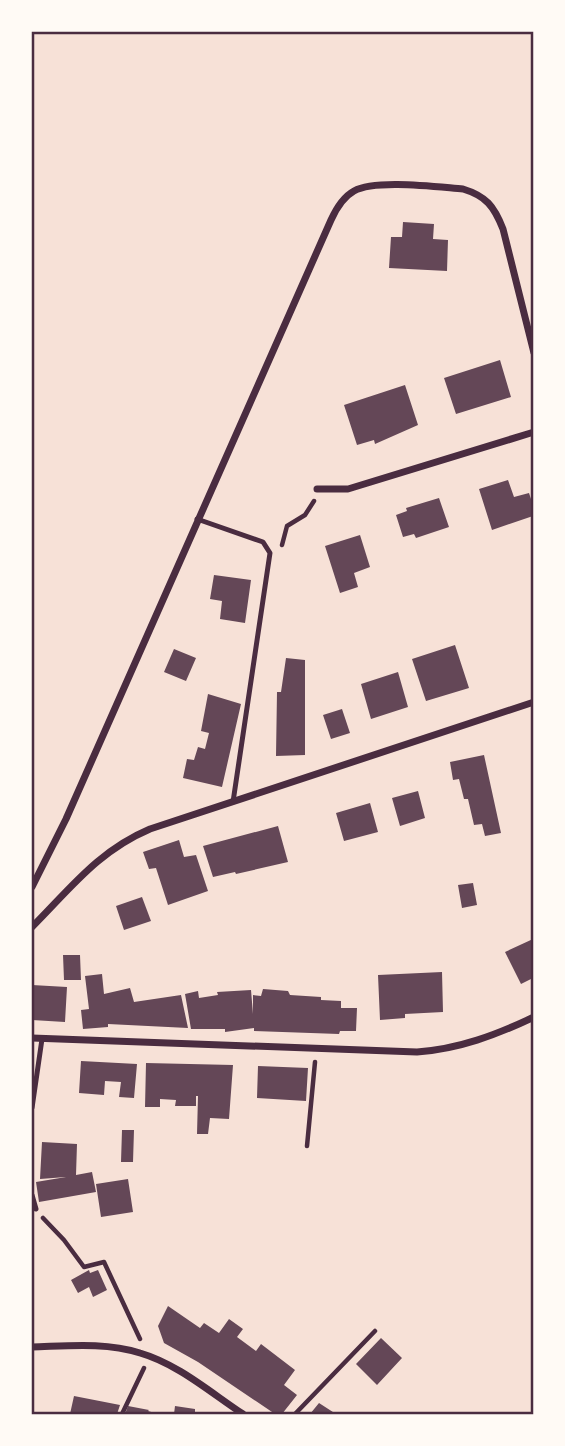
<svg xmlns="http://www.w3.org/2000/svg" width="565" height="1446" viewBox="0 0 565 1446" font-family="Bitter,serif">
<rect width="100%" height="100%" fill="#f7e1d7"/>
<path fill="#644757" d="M 403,222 L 434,224 L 433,239 L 448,240 L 447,271 L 389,268 L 391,237 L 402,237 Z
M 500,360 L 511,397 L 456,414 L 444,378 Z
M 405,385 L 418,425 L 375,444 L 374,440 L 357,445 L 344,405 Z
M 508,480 L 514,497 L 529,493 L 533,505 L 533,516 L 492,530 L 479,489 Z
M 439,498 L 449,527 L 416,538 L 414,534 L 403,537 L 396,515 L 407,511 L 406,508 Z
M 360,535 L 370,567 L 354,573 L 358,587 L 340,593 L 325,546 Z
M 214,575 L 251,580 L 245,623 L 220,619 L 222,601 L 210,599 Z
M 455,645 L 469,688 L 426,701 L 412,659 Z
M 174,649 L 196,658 L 186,681 L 164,672 Z
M 286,658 L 305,660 L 305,755 L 276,756 L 277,692 L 281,692 Z
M 398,672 L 408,707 L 371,719 L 361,684 Z
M 208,694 L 241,704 L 222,787 L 183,778 L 187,759 L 194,760 L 198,747 L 205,749 L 209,733 L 201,731 Z
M 342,709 L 350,733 L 331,739 L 323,715 Z
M 484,755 L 501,833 L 485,836 L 482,824 L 474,825 L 468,799 L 464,799 L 459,779 L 453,780 L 450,762 Z
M 418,791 L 425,818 L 400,826 L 392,798 Z
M 370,803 L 378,832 L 344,841 L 336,813 Z
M 278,826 L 288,862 L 236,874 L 235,872 L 213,877 L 203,846 Z
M 179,840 L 184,857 L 196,855 L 208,891 L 168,905 L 156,868 L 149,869 L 143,852 Z
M 473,883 L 477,905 L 462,908 L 458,885 Z
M 142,897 L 151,921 L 124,930 L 116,906 Z
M 533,939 L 533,978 L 521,984 L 505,952 Z
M 63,955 L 80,955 L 81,980 L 64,980 Z
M 442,972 L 443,1012 L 405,1014 L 405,1018 L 380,1020 L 378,975 Z
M 102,974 L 104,994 L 130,988 L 134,1002 L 181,995 L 188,1028 L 108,1024 L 108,1027 L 83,1029 L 81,1010 L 89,1009 L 85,976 Z
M 32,985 L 67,987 L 65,1022 L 32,1020 Z
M 263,989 L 288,991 L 290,995 L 321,997 L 321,1000 L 341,1001 L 341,1008 L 357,1008 L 356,1031 L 340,1031 L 339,1034 L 254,1031 L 254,1028 L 225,1032 L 225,1029 L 191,1029 L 185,994 L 198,991 L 199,998 L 218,995 L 217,992 L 251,990 L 253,1014 L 253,995 L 261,996 Z
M 81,1061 L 137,1064 L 134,1098 L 119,1097 L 121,1082 L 105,1081 L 104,1095 L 79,1093 Z
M 146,1063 L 233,1065 L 229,1119 L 210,1118 L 208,1134 L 197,1134 L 198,1096 L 196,1096 L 196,1106 L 175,1106 L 176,1100 L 160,1099 L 160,1107 L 145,1107 Z
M 258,1066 L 308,1068 L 306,1101 L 257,1098 Z
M 122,1130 L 134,1130 L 133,1162 L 121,1162 Z
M 42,1142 L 77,1144 L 76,1175 L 92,1172 L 96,1192 L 39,1202 L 36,1182 L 66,1177 L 40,1179 Z
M 128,1179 L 133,1212 L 101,1217 L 96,1184 Z
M 89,1270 L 90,1273 L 98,1270 L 107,1290 L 93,1297 L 89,1287 L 78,1293 L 71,1280 Z
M 168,1306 L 200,1328 L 204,1323 L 219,1333 L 229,1319 L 243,1329 L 237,1337 L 256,1351 L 261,1344 L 295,1370 L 284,1385 L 297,1395 L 282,1414 L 275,1414 L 198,1362 L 164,1343 L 158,1326 Z
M 381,1338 L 402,1358 L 377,1385 L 356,1364 Z
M 74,1396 L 120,1405 L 117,1414 L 70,1414 Z
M 319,1403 L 336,1414 L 310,1414 Z
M 128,1406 L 149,1410 L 148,1411 L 158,1414 L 125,1414 Z
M 175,1406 L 195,1409 L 195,1414 L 174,1414 Z"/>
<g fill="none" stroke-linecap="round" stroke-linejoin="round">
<path stroke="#4a2c40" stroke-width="4.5" d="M 282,545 L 287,526 L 305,515 L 314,501
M 307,1146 L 315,1062
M 43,1218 L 64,1240 L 84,1267 L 104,1262 L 140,1339
M 122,1414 L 144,1368
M 295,1414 L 375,1331"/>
<path stroke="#4a2c40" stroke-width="5" d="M 197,519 L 263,542 L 270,553 L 233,802
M 32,1108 L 42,1039
M 32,1195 L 36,1209"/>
<path stroke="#4a2c40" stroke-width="7" d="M 317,489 L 348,489 L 534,432
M 32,887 L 66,819 L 331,220 C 336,209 343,197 354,191 C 375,179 437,187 463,189 C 486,196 494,206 503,229 L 534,353
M 32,927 C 70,889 98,851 150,829 L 534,702
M 32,1038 L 417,1052 C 459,1049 496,1035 534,1017
M 32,1347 C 68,1346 105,1342 140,1353 C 178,1364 211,1393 243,1414"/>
</g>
<rect width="565" height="1446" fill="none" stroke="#fffaf5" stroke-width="66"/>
<rect x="33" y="33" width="499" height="1380" fill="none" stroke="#4a2c40" stroke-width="2.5"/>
</svg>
